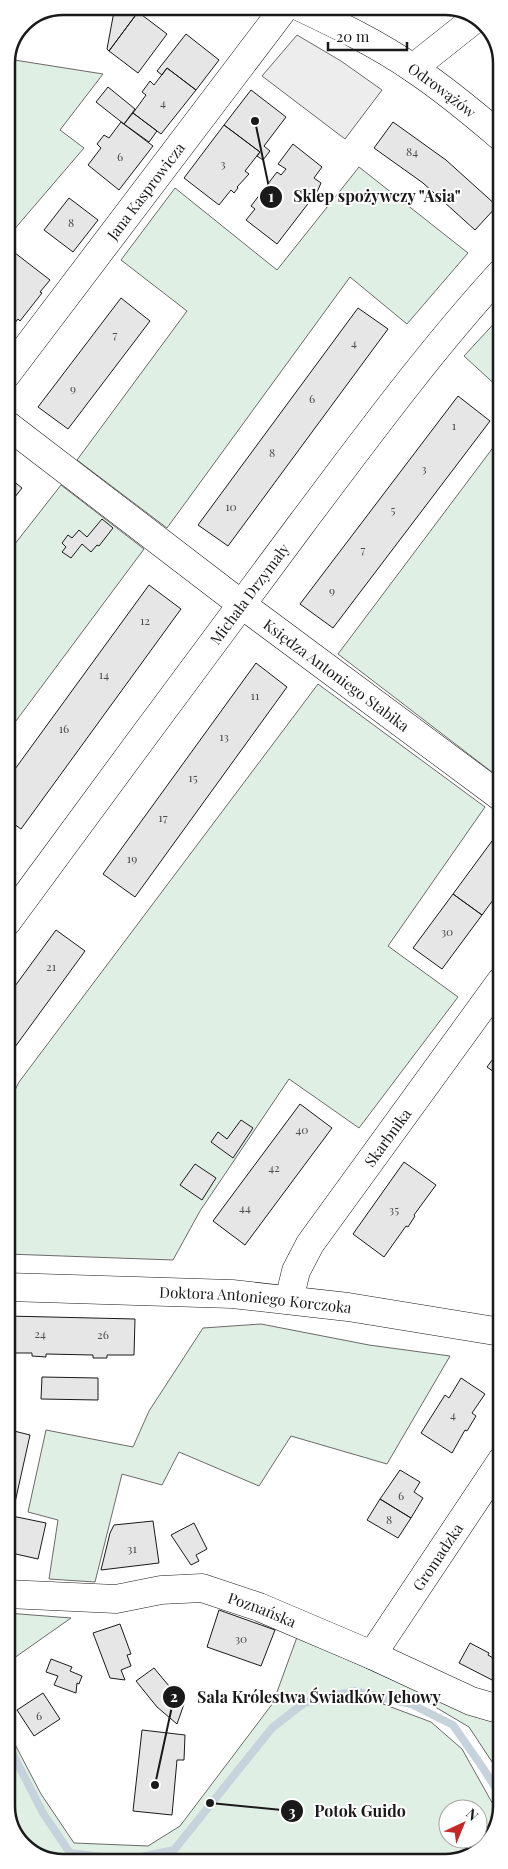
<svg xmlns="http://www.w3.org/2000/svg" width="508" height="1869" viewBox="0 0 508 1869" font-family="'Playfair Display',serif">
<rect width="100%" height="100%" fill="#fff"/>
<path fill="#e0efe3" stroke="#6a6a6a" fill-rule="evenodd" d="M 8,59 L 103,74 L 60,130 L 84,148 L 6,239 L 6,63 Z
M 359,167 L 468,253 L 407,324 L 350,277 L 167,528 L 77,460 L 187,311 L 121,260 L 175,188 L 277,270 Z
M 501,316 L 501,390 L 464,356 Z
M 501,437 L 501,779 L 338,654 Z
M 61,485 L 144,549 L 7,733 L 7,554 Z
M 318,684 L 485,807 L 388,946 L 458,997 L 359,1128 L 289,1079 L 200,1211 L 173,1260 L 7,1254 L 7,1106 L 19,1082 Z
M 261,1324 L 369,1345 L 450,1356 L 387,1464 L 291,1436 L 259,1486 L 179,1452 L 162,1485 L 122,1474 L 95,1582 L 49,1579 L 58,1520 L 28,1512 L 46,1430 L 133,1447 L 149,1411 L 203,1328 Z
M 7,1613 L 71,1618 L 7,1663 Z
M 297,1637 L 395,1681 L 502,1724 L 502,1777 L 469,1727 L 425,1701 L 389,1692 L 383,1704 L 431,1722 L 462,1749 L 499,1815 L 490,1841 L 457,1862 L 434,1862 L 413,1855 L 411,1862 L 59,1863 L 25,1849 L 7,1818 L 7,1729 L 41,1794 L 74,1843 L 148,1846 L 180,1826 L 273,1703 ZM 448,1809 L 478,1809 L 478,1839 L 448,1839 Z"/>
<path fill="#ededed" stroke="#6a6a6a" d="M 297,35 L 341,61 L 382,90 L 345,139 L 262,76 Z"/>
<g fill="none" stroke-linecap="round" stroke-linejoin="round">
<path stroke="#c6d2dc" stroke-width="8" d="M 7,1743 L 43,1813 L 70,1853 L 127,1860 L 174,1850 L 272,1728 L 304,1703 L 354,1691 L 411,1704 L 453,1725 L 483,1768 L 502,1798"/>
</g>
<path fill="#e6e6e6" stroke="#1a1a1a" d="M 115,6 L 128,6 L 138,12 L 109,51 L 107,49 Z
M 138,12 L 167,34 L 138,73 L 109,51 Z
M 186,34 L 219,60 L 196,90 L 167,68 L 162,75 L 157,71 Z
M 167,68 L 196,90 L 161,134 L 133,113 L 146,95 L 142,92 L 150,81 L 154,85 Z
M 108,87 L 135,109 L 124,124 L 96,102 Z
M 251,90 L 286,117 L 264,146 L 270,151 L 263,160 L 257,156 L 260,152 L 224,125 Z
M 133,113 L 157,131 L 149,142 L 124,124 Z
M 121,122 L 153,146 L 119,190 L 88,165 L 101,148 L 97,144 L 104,135 L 109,138 Z
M 393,122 L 446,160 L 497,206 L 475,230 L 423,183 L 374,148 Z
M 224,125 L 260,152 L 245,171 L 249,174 L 237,187 L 238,188 L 234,193 L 231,190 L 219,205 L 184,178 Z
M 293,144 L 322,167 L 314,178 L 321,183 L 317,192 L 277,244 L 246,220 L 255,209 L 251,206 L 277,172 L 281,175 L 286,169 L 278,164 Z
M 69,198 L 98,220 L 73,252 L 44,230 Z
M 15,253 L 50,280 L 40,292 L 42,293 L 20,321 L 18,319 L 8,332 L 6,330 L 6,263 Z
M 121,298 L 150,321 L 68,429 L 38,407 Z
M 358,308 L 388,329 L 228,546 L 198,525 Z
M 458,396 L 490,421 L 333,628 L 300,604 Z
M 7,476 L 22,488 L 7,507 Z
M 102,519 L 113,528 L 99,546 L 97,545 L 91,552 L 82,544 L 71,558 L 62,552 L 66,547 L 62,543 L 68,535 L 72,538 L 79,530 L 87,537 Z
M 149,585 L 181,609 L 21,829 L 7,819 L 7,780 Z
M 256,663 L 287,687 L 135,897 L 103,874 Z
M 492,841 L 501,848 L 501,889 L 482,915 L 453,894 Z
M 453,894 L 482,915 L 442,969 L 413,948 Z
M 56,930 L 85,951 L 7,1058 L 7,997 Z
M 501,1048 L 501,1077 L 487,1067 Z
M 300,1104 L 332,1128 L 245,1245 L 213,1221 Z
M 241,1120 L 253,1128 L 233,1158 L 211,1142 L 218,1132 L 227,1139 Z
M 404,1162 L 436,1185 L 414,1215 L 415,1216 L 408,1227 L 406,1226 L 384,1257 L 353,1234 Z
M 195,1164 L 216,1178 L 202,1200 L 180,1185 Z
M 7,1316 L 135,1319 L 134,1355 L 107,1355 L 107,1358 L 93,1358 L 93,1355 L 46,1354 L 46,1357 L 32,1356 L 32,1353 L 7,1353 Z
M 42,1377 L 98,1378 L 98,1400 L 41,1399 Z
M 461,1378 L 485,1394 L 472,1413 L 476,1416 L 467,1431 L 465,1430 L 452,1453 L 421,1433 L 445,1395 L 449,1398 Z
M 10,1430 L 30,1435 L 12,1516 L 46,1523 L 38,1559 L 7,1552 L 7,1445 Z
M 400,1470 L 420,1482 L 414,1492 L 423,1498 L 411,1518 L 380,1499 Z
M 380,1499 L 411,1518 L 398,1538 L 367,1520 Z
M 153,1521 L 159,1563 L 101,1570 L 110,1533 L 114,1525 Z
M 194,1523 L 207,1549 L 196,1555 L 199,1561 L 191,1565 L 171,1535 Z
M 219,1610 L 275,1630 L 261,1666 L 207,1647 Z
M 120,1624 L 131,1654 L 127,1655 L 131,1666 L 121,1670 L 125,1680 L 110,1678 L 93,1633 Z
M 470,1643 L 489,1653 L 488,1655 L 502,1663 L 502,1667 L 494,1681 L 459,1663 Z
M 51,1659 L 72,1667 L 70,1671 L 82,1676 L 79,1684 L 77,1683 L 76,1693 L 54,1685 L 58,1676 L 46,1672 Z
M 154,1668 L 184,1704 L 177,1724 L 157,1707 L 136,1681 Z
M 43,1693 L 60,1719 L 34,1736 L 17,1710 Z
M 142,1730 L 185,1735 L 184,1760 L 177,1760 L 172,1815 L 133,1811 Z"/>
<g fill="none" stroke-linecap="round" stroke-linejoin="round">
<g stroke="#1a1a1a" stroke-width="29">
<g id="minor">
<path id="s1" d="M 300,7 C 338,25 378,44 414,69 C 444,89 473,113 501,137"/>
<path d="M 413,68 L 476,18"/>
<path id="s2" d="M 6,375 L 285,7"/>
<path id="s3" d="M 6,424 L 241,604 L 501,797"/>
<path id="s4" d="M 7,922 C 105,789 203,655 302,523 C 366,438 429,352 501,273"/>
<path id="s5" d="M 7,1287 L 232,1294 L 348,1307 L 501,1332"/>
<path id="s6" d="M 289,1300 L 296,1271 L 310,1244 L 501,981"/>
<path id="s7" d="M 7,1594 L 116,1599 L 161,1590 L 202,1588 L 259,1607 L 372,1655 L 471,1701 L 502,1710"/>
<path id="s8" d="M 372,1655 L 502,1460"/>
</g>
</g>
<use href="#minor" stroke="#fff" stroke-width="28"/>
</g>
<g text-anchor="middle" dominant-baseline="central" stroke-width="4" stroke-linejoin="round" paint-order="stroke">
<g font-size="12" fill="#4d4d4d">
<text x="163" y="102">4</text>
<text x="412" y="151">84</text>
<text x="120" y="156">6</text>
<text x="223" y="163">3</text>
<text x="71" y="222">8</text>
<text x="115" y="334">7</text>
<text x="354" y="342">4</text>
<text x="73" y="388">9</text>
<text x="312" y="398">6</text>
<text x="454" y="425">1</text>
<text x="272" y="452">8</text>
<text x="424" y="468">3</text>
<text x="231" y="506">10</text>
<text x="393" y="509">5</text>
<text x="363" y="549">7</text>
<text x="332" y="590">9</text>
<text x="145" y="620">12</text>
<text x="104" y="674">14</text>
<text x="255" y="695">11</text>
<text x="64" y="728">16</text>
<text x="224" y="736">13</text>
<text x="193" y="777">15</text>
<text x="163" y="817">17</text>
<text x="132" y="858">19</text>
<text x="447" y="931">30</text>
<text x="51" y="966">21</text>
<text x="302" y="1129">40</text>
<text x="274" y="1167">42</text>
<text x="245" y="1207">44</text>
<text x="394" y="1209">35</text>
<text x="40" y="1333">24</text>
<text x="103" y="1334">26</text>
<text x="453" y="1414">4</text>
<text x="401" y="1495">6</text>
<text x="389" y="1519">8</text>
<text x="132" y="1548">31</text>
<text x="241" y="1638">30</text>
<text x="39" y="1715">6</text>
</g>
<g font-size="15" fill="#1a1a1a" stroke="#fff">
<text stroke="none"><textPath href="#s1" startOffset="165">Odrowążów</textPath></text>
<text stroke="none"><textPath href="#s2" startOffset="231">Jana Kasprowicza</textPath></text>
<text stroke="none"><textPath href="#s4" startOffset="408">Michała Drzymały</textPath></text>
<text stroke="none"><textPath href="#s3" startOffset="415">Księdza Antoniego Stabika</textPath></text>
<text stroke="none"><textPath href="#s6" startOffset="192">Skarbnika</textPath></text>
<text stroke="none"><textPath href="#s5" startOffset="249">Doktora Antoniego Korczoka</textPath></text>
<text stroke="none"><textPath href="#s8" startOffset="118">Gromadzka</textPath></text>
<text stroke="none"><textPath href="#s7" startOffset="260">Poznańska</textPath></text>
</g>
</g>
<path d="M0 0H508V1869H0ZM63 15H445A48 48 0 0 1 493 63V1806A48 48 0 0 1 445 1854H63A48 48 0 0 1 15 1806V63A48 48 0 0 1 63 15Z" fill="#fff" fill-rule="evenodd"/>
<path fill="none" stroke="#1a1a1a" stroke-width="2.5" d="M63 15H445A48 48 0 0 1 493 63V1806A48 48 0 0 1 445 1854H63A48 48 0 0 1 15 1806V63A48 48 0 0 1 63 15Z"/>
<path fill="none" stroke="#1a1a1a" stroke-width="2" d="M255 121L271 197M155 1785L174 1697M210 1803L292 1811"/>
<g fill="#1a1a1a" stroke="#fff" stroke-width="2">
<circle cx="255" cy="121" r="5"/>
<circle cx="155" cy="1785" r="5"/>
<circle cx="210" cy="1803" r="5"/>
<circle cx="271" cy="197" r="12"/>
<circle cx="174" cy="1697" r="12"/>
<circle cx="292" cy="1811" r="12"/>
</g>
<g font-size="15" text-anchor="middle" font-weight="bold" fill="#fff">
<text x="271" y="202">1</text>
<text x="174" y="1702">2</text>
<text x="292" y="1817">3</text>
</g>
<g font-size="16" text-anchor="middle" font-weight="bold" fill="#1a1a1a" stroke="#fff" stroke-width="4" stroke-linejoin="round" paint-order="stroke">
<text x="377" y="202">Sklep spożywczy "Asia"</text>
<text x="319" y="1703">Sala Królestwa Świadków Jehowy</text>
<text x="360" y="1817">Potok Guido</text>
</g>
<g transform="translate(463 1824) rotate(44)"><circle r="24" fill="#ffffff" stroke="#a3a3a3"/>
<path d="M0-4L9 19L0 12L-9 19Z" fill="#c62828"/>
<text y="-8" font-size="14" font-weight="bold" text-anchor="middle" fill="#1a1a1a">N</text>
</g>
<path d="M328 42v8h79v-8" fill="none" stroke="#1a1a1a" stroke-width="2.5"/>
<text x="336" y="42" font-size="15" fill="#1a1a1a" stroke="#ffffff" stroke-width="4" paint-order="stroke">20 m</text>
</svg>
